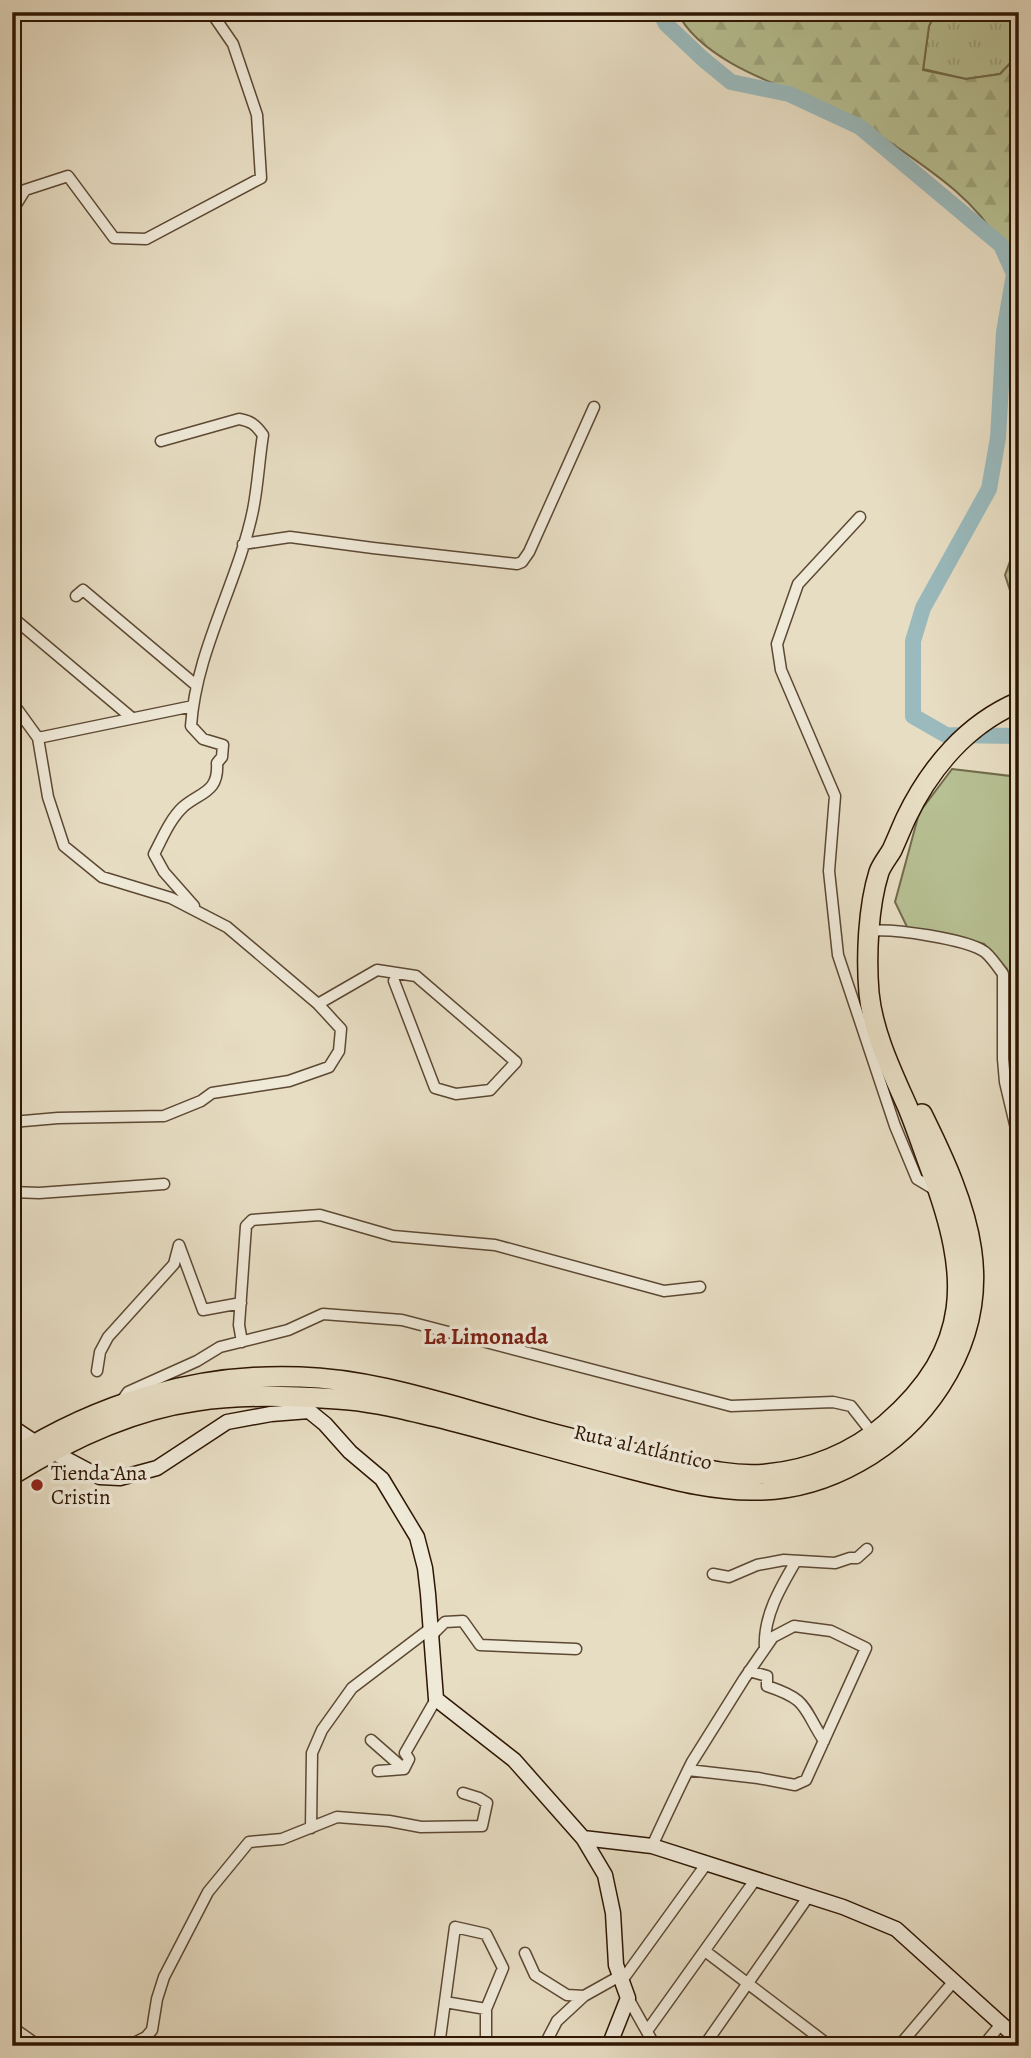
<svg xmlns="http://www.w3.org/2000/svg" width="1031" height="2058" viewBox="0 0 1031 2058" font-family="Alegreya,serif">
<defs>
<pattern id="grass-tufts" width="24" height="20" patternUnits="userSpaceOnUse" patternTransform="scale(1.75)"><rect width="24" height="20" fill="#b7c093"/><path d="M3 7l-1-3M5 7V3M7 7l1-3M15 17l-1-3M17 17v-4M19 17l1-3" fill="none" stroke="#9ea47d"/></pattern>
<pattern id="forest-firs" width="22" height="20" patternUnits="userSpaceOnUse" patternTransform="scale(1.75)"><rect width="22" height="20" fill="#b7c093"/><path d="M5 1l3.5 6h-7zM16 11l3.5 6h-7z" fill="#9ea47d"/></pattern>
</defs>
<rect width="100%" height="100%" fill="#e7ddc3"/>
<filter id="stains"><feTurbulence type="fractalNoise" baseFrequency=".00286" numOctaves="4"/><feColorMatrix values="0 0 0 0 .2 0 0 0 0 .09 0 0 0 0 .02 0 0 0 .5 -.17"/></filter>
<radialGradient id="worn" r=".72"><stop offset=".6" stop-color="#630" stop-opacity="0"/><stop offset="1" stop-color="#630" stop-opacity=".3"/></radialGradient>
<path fill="url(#grass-tufts)" stroke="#726b4b" stroke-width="2" d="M 936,12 L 1019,12 L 1019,54 L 1000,74 L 966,79 L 923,69 L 929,26 Z"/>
<path fill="url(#forest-firs)" stroke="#726b4b" stroke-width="2" d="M 677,12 L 936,12 L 929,26 L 923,70 L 966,79 L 1000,74 L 1019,54 L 1019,338 C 1016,332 1013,325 1012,318 C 1007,294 1013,267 1001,245 C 975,199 930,170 888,141 C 876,133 865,123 853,117 C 800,91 705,68 677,12 Z
M 1019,537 L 1019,618 L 1005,575 Z"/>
<path fill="#b7c093" stroke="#726b4b" stroke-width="2" d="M 952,769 L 1019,777 L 1019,1006 L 1007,969 L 984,944 L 931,931 L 909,931 L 895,902 L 918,817 L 922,809 Z"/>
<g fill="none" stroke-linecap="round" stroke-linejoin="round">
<path stroke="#9ababd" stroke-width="16" d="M 660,12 L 666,24 L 703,59 L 731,82 L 789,94 L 860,127 L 1001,245 L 1014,274 L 1004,332 L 998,438 L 989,489 L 923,608 L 913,641 L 913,716 L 946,735 L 1019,736"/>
<g stroke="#5c4833" stroke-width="13">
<path id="street" d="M 12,211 L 25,190 L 68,176 L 114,238 L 146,239 L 261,178 L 257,115 L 233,44 L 211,12
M 161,441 L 239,419 C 251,421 256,425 263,435 C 259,460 258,485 253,510 C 238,583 196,650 191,726 L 203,739 L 223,745 L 222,757 L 217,763 C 219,793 200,792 183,807 C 170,819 162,839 154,854 L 164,872 L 194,906
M 860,517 L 798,584 L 777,644 L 781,670 L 835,796 L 829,871 L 838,955 L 895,1126 L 917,1179 L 937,1191
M 243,544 L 290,537 L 373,548 L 517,564 L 522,562 L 529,552 L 594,407
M 76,596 L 83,590 L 197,686
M 12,617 L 132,718
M 12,702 L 38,738 L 48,797 L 64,846 L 102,877 L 171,898 L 227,927 L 318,1004 L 341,1029 L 339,1051 L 329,1067 L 289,1081 L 212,1093 L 201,1101 L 164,1116 L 58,1118 L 12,1122
M 38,738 L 193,706
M 870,931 C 892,928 967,939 985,952 C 992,958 998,967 1003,974 L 1003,1059 L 1005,1082 L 1019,1141
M 318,1004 L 377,970 L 416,976 L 516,1062 L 490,1090 L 456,1094 L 435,1088 L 394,981
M 12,1192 L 39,1193 L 164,1184
M 242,1342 L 239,1325 L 246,1226 L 252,1220 L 320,1215 L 393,1236 L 495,1245 L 664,1291 L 700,1287
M 97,1371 L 100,1352 L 108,1337 L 174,1264 L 179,1245 L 203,1310 L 241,1303
M 121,1402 L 128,1392 L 197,1361 L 220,1347 L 288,1330 L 323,1314 L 402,1320 L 731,1406 L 833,1402 L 851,1406 L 873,1434
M 713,1574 L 729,1577 L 757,1565 L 784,1560 L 835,1563 L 850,1558 L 857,1558 L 867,1549
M 432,1635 L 445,1622 L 463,1621 L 480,1645 L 576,1649
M 765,1648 C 763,1617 780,1588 796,1561
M 749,1671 L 767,1676 L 767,1686 C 809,1700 802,1707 824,1741
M 371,1740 L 404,1769
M 378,1771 L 404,1769 L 409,1759 L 405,1753 L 436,1699
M 311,1828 L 312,1753 L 322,1730 L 352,1688 L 431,1628
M 652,1846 C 665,1818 678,1790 692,1762 L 744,1679 L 773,1637 L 794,1626 L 831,1631 L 866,1648 L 806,1780 L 795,1785 L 758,1778 L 688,1770
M 705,1951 L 830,2046
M 525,1953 L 535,1975 L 567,1995 L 584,1996 L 618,1977
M 621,1982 L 707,1863
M 628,1998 L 655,2046
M 445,2002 L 486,2009
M 12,2027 L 39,2046
M 647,2031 L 755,1880
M 113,2046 L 134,2043 L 146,2037 L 152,2030 L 157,1999 L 164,1977 L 208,1892 L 249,1842 L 282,1839 L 337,1817 L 389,1821 L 421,1827 L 482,1826 L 487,1803 L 479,1798 L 463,1793
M 439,2046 L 455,1927 L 486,1934 L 503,1968 L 486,2009 L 486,2046
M 544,2046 L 557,2021 L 584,1996
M 704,2046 L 808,1897
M 899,2046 L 954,1981
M 983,2046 L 1001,2024"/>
</g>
<g stroke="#2e1603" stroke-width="17">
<path id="secondary" d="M 12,1427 L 36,1443 L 100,1477 L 120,1478 L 157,1468 L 227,1422 L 271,1414 L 309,1411 L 325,1424 L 350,1452 L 382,1479 L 417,1537 L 425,1568 L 428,1594 L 436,1699 L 514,1760 L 583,1838 L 652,1846 L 843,1907 L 896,1929 L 1019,2040
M 583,1838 L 605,1875 L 613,1913 L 616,1965 L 628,1998 L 609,2046"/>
</g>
<g stroke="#2e1603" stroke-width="22">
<path id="highway" d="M 12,1458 C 99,1403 197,1373 300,1377 C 369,1379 438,1402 504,1420 C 554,1435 605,1447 656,1458 C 692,1466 730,1478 767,1474 C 810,1470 853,1453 886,1424 C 974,1347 970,1276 932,1173 C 924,1152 917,1130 908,1108 C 892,1072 873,1033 869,993 C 866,957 868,907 879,872 C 882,864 888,857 892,850 C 897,839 901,829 906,818 C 930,768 967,724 1019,702
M 12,1475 C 68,1440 130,1410 196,1401 C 242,1394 291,1396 337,1399 C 374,1401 409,1411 445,1419 C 507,1435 569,1453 631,1469 C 671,1479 710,1490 751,1490 C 826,1492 900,1448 940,1386 C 1002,1291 968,1207 922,1114"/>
</g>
<use href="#street" stroke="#efe9d8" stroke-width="10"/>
<use href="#secondary" stroke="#efe9d8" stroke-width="14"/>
<use href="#highway" stroke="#e7ddc3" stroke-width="19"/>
</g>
<circle fill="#8f2418" stroke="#efe9d8" stroke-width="2.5" cx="37" cy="1485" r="7"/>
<g text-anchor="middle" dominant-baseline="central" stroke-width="7" stroke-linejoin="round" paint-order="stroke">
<g font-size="21" fill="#2e1603" stroke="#efe9d8">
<text transform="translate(643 1447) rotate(13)">Ruta al Atlántico</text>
</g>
<g font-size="21" fill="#2e1603" stroke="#efe9d8" text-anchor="start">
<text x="51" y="1473">Tienda Ana<tspan x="51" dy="24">Cristin</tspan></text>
</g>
<g font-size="23" font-weight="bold" fill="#7a1f14" stroke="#efe9d8">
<text x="486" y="1336">La Limonada</text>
</g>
</g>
<rect width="1031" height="2058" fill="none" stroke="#e7ddc3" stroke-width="42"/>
<rect x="14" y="14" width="1003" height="2030" fill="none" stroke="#2e1603" stroke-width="3.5"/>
<rect x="21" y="21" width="989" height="2016" fill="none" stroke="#2e1603" stroke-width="2"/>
<rect width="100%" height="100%" filter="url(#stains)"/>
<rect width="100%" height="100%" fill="url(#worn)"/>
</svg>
